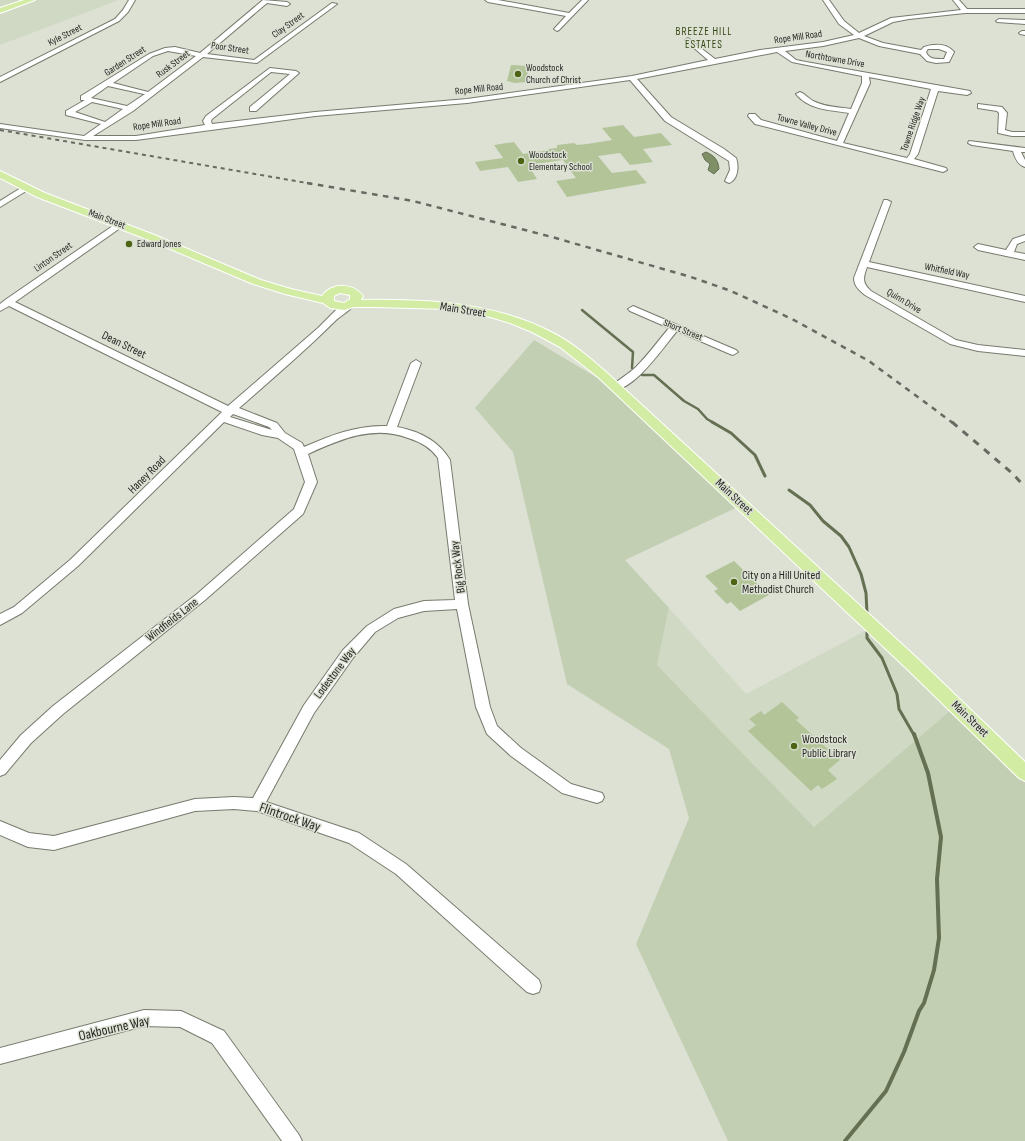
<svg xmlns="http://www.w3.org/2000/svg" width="1025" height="1141" viewBox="0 0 1025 1141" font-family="'Sofia Sans Condensed',sans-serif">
<rect width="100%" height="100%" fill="#dce1d4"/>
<path fill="#d0d9c4" d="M 0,0 L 119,0 L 0,45 Z
M 669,608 L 746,694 L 865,631 L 952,709 L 814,827 L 657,665 Z"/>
<path fill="#c3cfb3" d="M 534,340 L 611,386 L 740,506 L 625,560 L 669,608 L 657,665 L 814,827 L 952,709 L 1025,774 L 1025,1141 L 728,1141 L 636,944 L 689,818 L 669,749 L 567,684 L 513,452 L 475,408 Z"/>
<path fill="#7f8f66" stroke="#657052" d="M 706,152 C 715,156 718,160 719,169 L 714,174 L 708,170 L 710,164 L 705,160 L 702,154 Z"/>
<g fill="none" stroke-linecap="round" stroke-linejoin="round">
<path stroke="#657052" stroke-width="2.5" d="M 582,310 L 633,352 L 632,368
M 642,375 L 654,375 L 684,401 L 698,409 L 707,419 L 714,423"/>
<path stroke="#657052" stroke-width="3" d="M 712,422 L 731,433 L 755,455 L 765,476
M 789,490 L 810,505 L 823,521 L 841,536 L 849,547 L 861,574 L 866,593 L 867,613
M 867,632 L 867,638 L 882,658 L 897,694 L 899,709 L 914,735"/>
<path stroke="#657052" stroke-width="4" d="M 845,1141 L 886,1091 L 904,1052 L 919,1011 L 924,1003 L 934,970 L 939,938 L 937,879 L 941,837 L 928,773 L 914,734"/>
</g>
<path fill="#b3c499" d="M 511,65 L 528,66 L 527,82 L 515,83 L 507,81 Z
M 623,125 L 634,137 L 661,133 L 672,145 L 643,149 L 653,162 L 630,165 L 620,153 L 598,156 L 612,173 L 636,170 L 647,183 L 567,197 L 556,181 L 576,178 L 563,160 L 528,165 L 537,179 L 518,182 L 508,167 L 480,171 L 475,162 L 503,158 L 494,145 L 514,142 L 523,154 L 549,150 L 548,149 L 557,148 L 557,145 L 574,143 L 577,145 L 587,144 L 612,140 L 602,128 Z
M 734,561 L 769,595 L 740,611 L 731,602 L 727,604 L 714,591 L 718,589 L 705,576 Z
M 782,702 L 799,718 L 796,720 L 840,760 L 828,770 L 837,779 L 822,789 L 818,785 L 811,791 L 748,731 L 756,725 L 749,719 L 761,711 L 764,715 Z"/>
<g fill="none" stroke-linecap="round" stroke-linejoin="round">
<g stroke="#767b6e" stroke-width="2">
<path id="minor" d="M 129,0 L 135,0 L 128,12 L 119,21 L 0,82 L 0,77 L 115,19 L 123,10 Z
M 263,0 L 287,2 L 290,4 L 287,6 L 267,3 L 207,54 L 254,60 L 332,3 L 337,4 L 257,63 L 203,57 L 133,111 L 93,136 L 136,136 L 205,125 L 203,121 L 206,116 L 270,68 L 296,71 L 299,73 L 256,111 L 250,111 L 250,107 L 290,74 L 271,72 L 212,119 L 211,121 L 212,124 L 315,112 L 467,99 L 632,76 L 708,60 L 686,41 L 685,40 L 688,38 L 715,59 L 760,50 L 823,42 L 854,35 L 839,24 L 823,0 L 829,0 L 844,21 L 859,33 L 891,18 L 961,10 L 953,0 L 959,0 L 967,9 L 1025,9 L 1025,13 L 965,13 L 909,19 L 893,22 L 864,36 L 883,43 L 921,50 L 924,47 C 934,44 946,43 954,52 L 949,62 L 936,63 L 927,61 L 920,54 L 879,46 L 859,38 L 823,46 L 785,51 L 796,60 L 806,62 L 970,91 L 971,93 L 967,95 L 938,91 L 918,154 L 914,159 L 946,168 L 947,170 L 943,172 L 755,124 L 748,116 L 749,114 L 755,114 L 761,120 L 837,141 L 849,113 C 831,110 809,110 796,94 L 800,92 C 805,94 808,98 813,101 C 825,107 838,107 851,109 L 862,83 L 862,76 L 792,62 L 777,52 L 637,79 L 671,117 L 724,149 L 736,158 C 739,166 738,180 729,183 L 725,181 L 730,170 L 729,161 L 665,121 L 630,80 L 467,103 L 315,116 L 136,140 L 85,140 L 0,128 L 0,124 L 84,136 L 101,124 L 66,115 L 66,111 L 85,100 L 81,100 L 81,96 L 149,54 L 165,48 L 175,47 L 200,53 ZM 928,49 L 939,49 L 947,52 L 944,59 C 937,59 929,60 926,52 ZM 168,51 L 196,56 L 148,92 L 113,83 L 153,56 ZM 869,77 L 931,89 L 910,154 L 907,158 L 843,143 L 870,83 ZM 108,86 L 144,94 L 145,94 L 127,106 L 91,98 ZM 92,102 L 123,109 L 105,122 L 75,112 Z
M 485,0 L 498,0 L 569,13 L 582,0 L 588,0 L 559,30 L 557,31 L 554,29 L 566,16 L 488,2 Z
M 999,19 L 1025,20 L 1025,24 L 997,22 L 996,21 Z
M 1022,31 L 1025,31 L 1025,35 L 1020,34 L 1019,33 Z
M 978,104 L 1002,107 L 1007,113 L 1005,130 L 1012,132 L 1025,132 L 1025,136 L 1012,136 L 998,133 L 999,113 L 997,111 L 978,108 Z
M 969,141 L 1025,148 L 1025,152 L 1021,152 L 1025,160 L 1025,167 C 1018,165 1015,158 1013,151 L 972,145 L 968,143 Z
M 24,186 L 30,186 L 31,188 L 0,207 L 0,201 Z
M 884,200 L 887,200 L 891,202 L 869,262 L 1025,296 L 1025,302 L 867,267 C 863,278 862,283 871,291 L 956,340 L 978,345 L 1025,350 L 1025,356 L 978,351 L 950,344 L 865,295 C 859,290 854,286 854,278 Z
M 120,221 L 124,224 L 123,226 L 15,302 L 228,406 L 318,328 L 337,309 L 345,304 L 351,304 L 353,306 C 348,312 340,316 334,322 C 304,352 271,380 239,408 L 277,423 L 285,433 L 302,443 L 304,447 C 331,435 357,425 387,426 L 411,363 L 416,360 L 421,363 L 397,427 C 419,431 439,441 450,460 L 468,604 L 490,707 L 497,726 L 521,748 L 571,784 L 602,793 L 604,797 L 602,801 L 597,803 L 562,793 L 511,756 L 487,734 L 476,707 L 457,609 L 424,611 L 398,618 L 375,632 L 353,658 L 314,713 L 266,802 L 359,833 L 406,864 L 539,980 L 541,986 L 539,992 L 533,994 L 527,992 L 396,874 L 349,843 L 257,811 L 234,809 L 195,811 L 54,850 L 28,847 L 0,835 L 0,821 L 29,833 L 54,836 L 195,799 L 234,797 L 253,798 L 304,705 L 343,650 L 367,626 L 394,609 L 424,601 L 455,600 L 438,458 C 431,448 421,442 408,438 C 373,425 341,439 308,454 L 317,482 L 303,514 L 205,600 L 63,714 L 31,743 L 5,774 L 0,776 L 0,760 L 21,735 L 53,706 L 197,594 L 294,509 L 305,482 L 294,449 L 278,438 L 262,435 L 224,422 L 78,566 L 22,613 L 0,625 L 0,614 L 14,607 L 70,560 L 222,412 L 9,306 L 0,311 L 0,304 L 5,300 ZM 233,414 L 269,427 L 272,430 L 230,417 Z
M 1025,235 L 1025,241 L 1017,244 L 1014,252 L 1025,254 L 1025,260 L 978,250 L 974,247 L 978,244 L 1006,250 L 1013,239 Z
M 633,306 L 736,350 L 738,352 L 733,355 L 730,354 L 677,331 C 665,345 632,394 612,389 L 611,387 C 616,381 629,374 636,367 C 648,355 658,341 669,328 L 630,311 L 628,309 Z
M 144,1010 L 181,1011 L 224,1031 L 299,1135 L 302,1141 L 282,1141 L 212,1043 L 180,1027 L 144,1026 L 0,1064 L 0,1048 Z"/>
</g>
<g stroke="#fff" stroke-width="2">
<path id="major" d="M 24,0 L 35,0 L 0,13 L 0,8 Z
M 0,171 L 45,193 L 157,236 L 261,280 L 291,289 L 322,296 C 332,282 353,283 363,296 L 361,300 C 426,299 496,302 555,334 C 574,344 590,358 606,372 L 918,659 L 1025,762 L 1025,781 L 1019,778 L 906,668 L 598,377 L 560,347 L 532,332 L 510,323 L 490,317 L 446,309 L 375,307 L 354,307 L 344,310 L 330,308 L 323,303 L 285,294 L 253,284 L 149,240 L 37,197 L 0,178 ZM 340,293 L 350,295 L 350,299 L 344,303 L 334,301 L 334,296 Z"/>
</g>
<use href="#minor" fill="#fff" fill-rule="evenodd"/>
<use href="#major" fill="#d3eca4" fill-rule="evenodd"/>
<path stroke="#676a62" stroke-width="2" stroke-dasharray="4 4" stroke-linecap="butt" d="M 0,130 L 313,184"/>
<path stroke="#676a62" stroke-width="2.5" stroke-dasharray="5.5 5.5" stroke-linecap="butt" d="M 307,183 L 413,201 L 552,237 L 691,277 L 731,291 L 792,319 L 869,361 L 953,423"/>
<path stroke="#676a62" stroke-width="3" stroke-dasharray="7 7" stroke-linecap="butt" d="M 952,422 L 1012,473 L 1025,487"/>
</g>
<g fill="#4c6414" stroke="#dce1d4" stroke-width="1.5">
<circle cx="518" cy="74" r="4"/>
<circle cx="521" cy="161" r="4"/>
<circle cx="129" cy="244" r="4"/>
<circle cx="734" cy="582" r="4"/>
<circle cx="794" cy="746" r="4"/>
</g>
<g text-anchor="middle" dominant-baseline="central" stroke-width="3" stroke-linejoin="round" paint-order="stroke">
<g font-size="10" fill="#272924" stroke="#dce1d4">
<text transform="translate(288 25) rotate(-36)">Clay Street</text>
<text transform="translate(65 35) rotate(-27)">Kyle Street</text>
<text transform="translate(798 37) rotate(-8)">Rope Mill Road</text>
<text transform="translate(230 48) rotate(8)">Poor Street</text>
<text transform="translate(835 59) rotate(10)">Northtowne Drive</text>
<text transform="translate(125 61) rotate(-33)">Garden Street</text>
<text transform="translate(173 64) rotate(-37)">Rusk Street</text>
<text transform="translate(479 89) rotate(-6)">Rope Mill Road</text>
<text transform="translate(157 124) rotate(-8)">Rope Mill Road</text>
<text transform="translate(913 124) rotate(-71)">Towne Ridge Way</text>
<text transform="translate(807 125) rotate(15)">Towne Valley Drive</text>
<text transform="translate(107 219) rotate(21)">Main Street</text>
<text transform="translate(53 257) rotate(-35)">Linton Street</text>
<text transform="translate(947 271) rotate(12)">Whitfield Way</text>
<text transform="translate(904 301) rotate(31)">Quinn Drive</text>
<text transform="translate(683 330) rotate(22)">Short Street</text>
</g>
<g font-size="10" fill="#272924" stroke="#dce1d4" text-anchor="start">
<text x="526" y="68">Woodstock<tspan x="526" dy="12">Church of Christ</tspan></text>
<text x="529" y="155">Woodstock<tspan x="529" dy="12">Elementary School</tspan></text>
<text x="137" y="244">Edward Jones</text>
</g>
<g font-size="11" letter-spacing="1" fill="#354711" stroke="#dce1d4">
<text x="704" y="31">BREEZE HILL<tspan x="704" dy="13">ESTATES</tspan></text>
</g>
<g font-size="12" fill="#272924" stroke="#dce1d4">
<text transform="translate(463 310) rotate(9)">Main Street</text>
<text transform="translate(124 345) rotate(26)">Dean Street</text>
<text transform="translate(147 475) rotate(-45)">Haney Road</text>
<text transform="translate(734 497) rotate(43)">Main Street</text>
<text transform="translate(458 567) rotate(-97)">Big Rock Way</text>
<text transform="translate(172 620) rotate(-38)">Windfields Lane</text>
<text transform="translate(335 673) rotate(-53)">Lodestone Way</text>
<text transform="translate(970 719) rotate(44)">Main Street</text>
</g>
<g font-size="12" fill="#272924" stroke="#dce1d4" text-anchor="start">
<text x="742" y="575">City on a Hill United<tspan x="742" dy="14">Methodist Church</tspan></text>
<text x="802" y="739">Woodstock<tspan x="802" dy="14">Public Library</tspan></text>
</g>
<g font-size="14" fill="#272924" stroke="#dce1d4">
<text transform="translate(290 817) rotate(19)">Flintrock Way</text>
<text transform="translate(114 1028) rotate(-13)">Oakbourne Way</text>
</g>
</g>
</svg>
